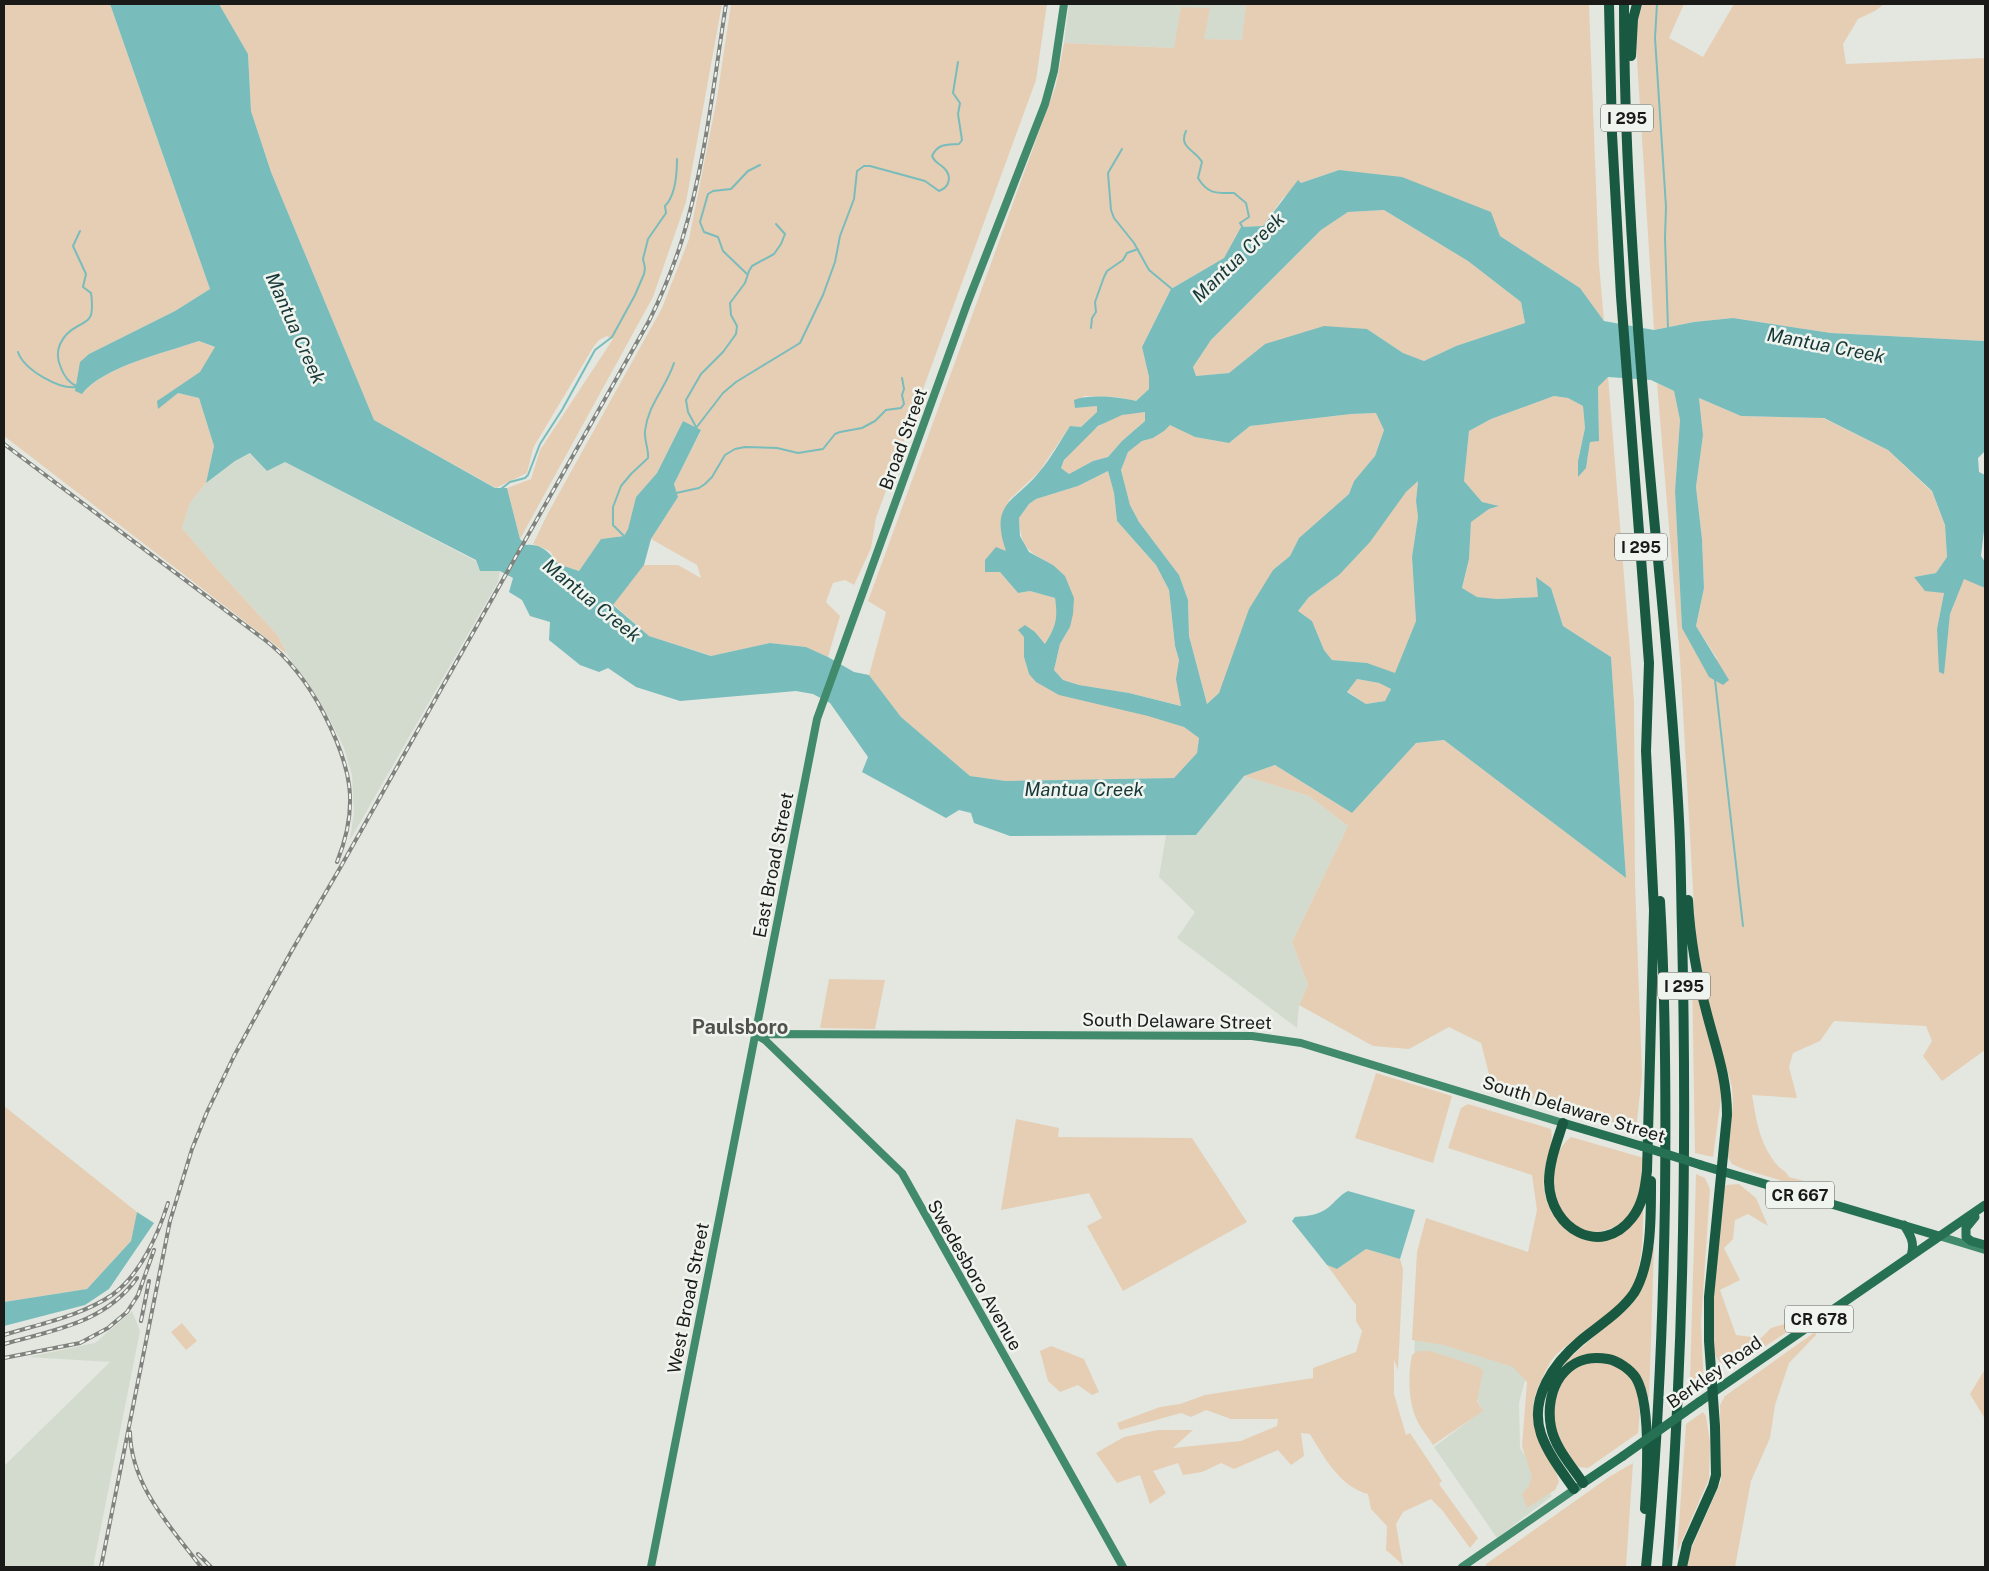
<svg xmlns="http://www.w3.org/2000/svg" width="1989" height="1571" viewBox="0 0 1989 1571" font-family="'Public Sans',sans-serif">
<rect width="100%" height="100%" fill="#e3e7e0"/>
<path fill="#d3dbce" d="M 1069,4 L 1246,4 L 1243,40 L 1203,39 L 1181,7 L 1175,48 L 1064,43 Z
M 251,453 L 267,471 L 285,462 L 476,561 L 480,571 L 500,571 L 498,582 L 350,840 L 354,812 L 352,775 L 344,748 L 328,716 L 287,654 L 278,636 L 218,570 L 182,528 L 190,503 L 206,483 L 235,461 Z
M 1244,776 L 1309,796 L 1348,826 L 1292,942 L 1308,985 L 1299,1005 L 1297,1028 L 1177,938 L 1195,912 L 1159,877 L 1166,835 L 1196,835 Z
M 132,1311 L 140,1331 L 94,1562 L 94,1567 L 4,1567 L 4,1466 L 110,1362 L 28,1357 L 95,1343 Z
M 1415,1336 L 1528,1369 L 1519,1403 L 1520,1448 L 1552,1496 L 1497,1538 L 1434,1447 L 1482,1411 L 1475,1394 L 1414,1357 Z"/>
<path fill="#e6ceb4" d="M 4,4 L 110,4 L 210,289 L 175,311 L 89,354 L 82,394 C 103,367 167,352 199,341 L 216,348 L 201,372 L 157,401 L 178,393 L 199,398 L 214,446 L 206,483 L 190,503 L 182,528 L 218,570 L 278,636 L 287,654 L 4,436 Z
M 219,4 L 722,4 L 686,202 L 653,297 L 520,539 L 507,488 L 531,479 L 540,450 L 613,339 L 607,336 L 599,340 L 594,346 L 533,448 L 527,473 L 496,488 L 374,420 L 271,172 L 251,111 L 248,54 Z
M 731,4 L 1047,4 L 1036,80 L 876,518 L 871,548 L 854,585 L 845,580 L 833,583 L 826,602 L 840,616 L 828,657 L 806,647 L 770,643 L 712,656 L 649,636 L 613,604 L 644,565 L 678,565 L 701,578 L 697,565 L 651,539 L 678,497 L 674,484 L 701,431 L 683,421 L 657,473 L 636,497 L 628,530 L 624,536 L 601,539 L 579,571 L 558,564 L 550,551 L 533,544 L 548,513 L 662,308 L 689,239 L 717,98 Z
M 1246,4 L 1589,4 L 1599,264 L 1604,321 L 1580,288 L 1500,236 L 1339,170 L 1301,183 L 1283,198 L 1263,226 L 1241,227 L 1224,258 L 1171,289 L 1142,347 L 1149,377 L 1149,389 L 1136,401 L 1117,397 L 1084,396 L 1075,408 L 1097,406 L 1097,412 L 1081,427 L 1070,426 L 1039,472 L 1009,500 L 1006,552 L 1000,572 L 1018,593 L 1030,591 L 1055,598 C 1059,619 1056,626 1045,644 L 1035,632 L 1024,637 L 1024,657 L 1029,674 L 1184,727 L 1199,738 L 1197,753 L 1174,778 L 1006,781 L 970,776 L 901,717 L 869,675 L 886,612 L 868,601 L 1056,85 L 1064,43 L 1174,48 L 1181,7 L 1210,8 L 1204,39 L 1242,40 Z
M 1643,4 L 1684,4 L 1669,38 L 1703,57 L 1734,4 L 1884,4 L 1875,11 L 1858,19 L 1843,44 L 1846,64 L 1985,58 L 1985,341 L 1831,333 L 1733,318 L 1694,322 L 1654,330 L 1635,27 Z
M 1384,210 L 1468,261 L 1521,302 L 1525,323 L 1456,346 L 1424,361 L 1403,353 L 1367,329 L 1265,344 L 1229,373 L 1196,376 L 1193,367 L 1211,340 L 1321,230 L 1348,212 Z
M 1608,376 L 1634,701 L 1635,883 L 1642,1075 L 1636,1130 L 1492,1086 L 1481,1043 L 1449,1027 L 1409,1049 L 1373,1046 L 1299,1005 L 1308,985 L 1292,942 L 1348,826 L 1309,796 L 1244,776 L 1275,765 L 1352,813 L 1416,743 L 1444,740 L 1626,878 L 1611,657 L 1563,626 L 1551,588 L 1537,578 L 1538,597 L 1497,599 L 1477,597 L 1462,589 L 1469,559 L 1471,521 L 1489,509 L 1498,506 L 1482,502 L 1464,481 L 1469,431 L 1491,419 L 1554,396 L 1568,398 L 1583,406 L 1585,428 L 1578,461 L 1586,468 L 1590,442 L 1599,440 L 1598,387 Z
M 1657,383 L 1674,391 L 1680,420 L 1675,491 L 1682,628 L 1718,660 L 1696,626 L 1704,588 L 1702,539 L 1696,487 L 1703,435 L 1699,398 L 1741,416 L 1823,418 L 1888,450 L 1932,492 L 1945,525 L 1947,557 L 1936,573 L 1914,577 L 1944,593 L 1937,629 L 1943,674 L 1950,614 L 1964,578 L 1985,588 L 1985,1050 L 1942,1081 L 1923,1056 L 1932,1041 L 1926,1026 L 1834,1021 L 1820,1041 L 1793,1053 L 1789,1067 L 1797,1098 L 1752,1095 C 1757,1123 1759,1143 1778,1166 C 1782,1170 1786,1171 1789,1177 L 1812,1183 L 1812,1190 L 1743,1169 L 1732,1164 L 1728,1157 L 1727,1144 L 1733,1105 L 1732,1087 L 1709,1008 L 1696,943 L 1680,659 Z
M 1145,412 L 1145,421 L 1122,441 L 1108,457 L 1093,461 L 1069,474 L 1061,468 C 1067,448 1101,421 1121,415 C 1128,413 1137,413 1145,412 Z
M 1377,413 L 1384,430 L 1375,456 L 1354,481 L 1349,494 L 1299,538 L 1290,556 L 1273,570 L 1219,693 L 1207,704 L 1189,636 L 1188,600 L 1179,575 L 1139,522 L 1130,505 L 1121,470 L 1128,452 L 1142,441 L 1153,438 L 1164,431 L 1170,424 L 1195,437 L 1229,443 L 1250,426 L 1351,414 Z
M 1108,471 L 1114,493 L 1117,521 L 1156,565 L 1169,590 L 1175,646 L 1179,660 L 1177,679 L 1182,706 L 1129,693 L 1079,685 L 1063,680 L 1054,670 L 1060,644 L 1070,627 L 1053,565 C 1028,551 1021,549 1019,518 L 1029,504 L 1036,499 L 1078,486 Z
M 1418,480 L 1416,501 L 1418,517 L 1412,557 L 1416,621 L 1395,674 L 1367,663 L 1332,660 L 1324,650 L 1312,621 L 1298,611 L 1309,597 L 1339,575 L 1406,492 Z
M 1357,679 L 1379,683 L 1391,689 L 1385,701 L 1366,704 L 1347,691 Z
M 1692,972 L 1722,1091 L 1713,1157 L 1695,1153 Z
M 829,979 L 885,980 L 875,1029 L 820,1028 Z
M 1376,1073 L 1452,1096 L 1433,1163 L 1355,1138 Z
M 1468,1104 L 1551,1129 C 1555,1149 1541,1170 1544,1190 C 1549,1218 1569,1241 1599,1239 C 1602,1238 1607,1239 1610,1237 C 1618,1234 1636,1216 1643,1209 C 1643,1238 1643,1266 1630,1291 C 1616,1317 1579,1333 1558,1353 C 1551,1359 1546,1370 1542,1379 C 1537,1388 1533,1400 1533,1411 C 1535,1444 1553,1455 1559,1482 L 1555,1490 L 1527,1508 L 1522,1494 L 1529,1486 L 1532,1477 L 1522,1446 L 1527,1382 L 1513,1367 L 1444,1345 L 1412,1340 L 1417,1252 L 1426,1218 L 1528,1252 L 1537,1210 L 1532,1175 L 1448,1148 L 1461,1108 Z
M 4,1106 L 137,1212 L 131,1241 L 87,1289 L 4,1302 Z
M 1016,1119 L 1059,1128 L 1058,1137 L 1192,1138 L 1247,1222 L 1123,1291 L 1087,1226 L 1102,1218 L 1089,1193 L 1001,1210 Z
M 1571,1137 L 1644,1158 C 1644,1172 1641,1195 1635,1208 C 1632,1215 1623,1222 1616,1226 C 1587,1241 1558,1226 1555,1193 C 1554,1185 1553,1178 1554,1170 C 1557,1156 1559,1146 1571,1137 Z
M 1696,1174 L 1705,1178 L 1710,1189 L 1701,1324 L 1704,1386 L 1694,1394 L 1690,1378 Z
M 1739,1184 L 1756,1198 L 1768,1226 L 1748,1214 L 1735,1220 L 1733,1239 L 1724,1248 L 1740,1280 L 1720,1290 L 1736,1335 L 1761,1338 L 1771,1328 L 1799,1320 L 1799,1324 L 1740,1363 L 1728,1366 C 1725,1365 1720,1363 1718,1360 C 1703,1343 1719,1223 1721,1195 L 1726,1185 Z
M 1651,1246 L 1654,1247 L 1649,1400 L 1642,1379 L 1605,1354 L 1585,1354 L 1558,1368 L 1623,1311 Z
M 1366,1249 L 1400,1259 L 1403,1269 L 1398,1370 L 1394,1360 L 1394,1394 L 1406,1435 L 1410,1433 L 1442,1481 L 1439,1484 L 1478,1538 L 1470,1548 L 1442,1510 L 1431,1499 L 1403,1512 L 1396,1524 L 1403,1565 L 1386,1550 L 1387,1526 L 1371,1509 L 1368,1494 C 1340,1487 1324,1457 1310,1434 L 1301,1433 L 1304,1456 L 1291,1465 L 1278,1450 L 1234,1469 L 1221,1463 L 1202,1472 L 1183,1475 L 1178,1463 L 1153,1471 L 1166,1493 L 1150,1504 L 1140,1475 L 1117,1483 L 1096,1453 L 1124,1437 L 1158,1430 L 1193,1430 L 1173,1448 L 1241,1441 L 1277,1426 L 1278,1419 L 1231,1419 L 1206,1410 L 1191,1417 L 1181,1413 L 1120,1430 L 1117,1423 L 1160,1407 L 1180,1404 L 1205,1395 L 1313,1378 L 1313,1368 L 1356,1352 L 1362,1331 L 1356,1321 L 1356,1305 L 1327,1265 L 1337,1269 Z
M 182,1323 L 197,1341 L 186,1350 L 171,1332 Z
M 1815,1332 L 1816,1335 L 1789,1363 L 1775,1405 L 1770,1438 L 1751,1481 L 1735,1567 L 1686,1567 L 1692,1547 L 1721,1481 L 1720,1405 L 1725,1396 Z
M 1051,1346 L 1084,1359 L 1099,1392 L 1092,1395 L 1078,1385 L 1060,1392 L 1048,1381 L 1040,1351 Z
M 1418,1351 L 1430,1351 L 1479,1367 L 1483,1371 L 1477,1401 L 1483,1411 L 1433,1445 C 1428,1437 1420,1428 1416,1418 C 1408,1400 1408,1373 1412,1355 Z
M 1597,1362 C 1602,1362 1608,1363 1613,1364 C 1642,1373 1641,1409 1638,1433 L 1588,1468 L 1578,1467 C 1570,1457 1562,1446 1557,1434 C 1550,1418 1554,1384 1569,1372 C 1577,1365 1586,1363 1597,1362 Z
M 1985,1369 L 1985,1419 L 1970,1394 Z
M 1703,1412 L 1706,1416 L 1710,1443 L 1709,1479 L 1677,1552 L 1686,1424 Z
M 1633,1463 L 1626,1567 L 1486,1567 L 1486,1564 L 1609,1477 Z"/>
<path fill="#79bcbc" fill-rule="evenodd" d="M 110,4 L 219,4 L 248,54 L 251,111 L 271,172 L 374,420 L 495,488 L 507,488 L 520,539 L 526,545 C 541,543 550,553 558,564 L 579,571 L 601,539 L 624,536 L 628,529 L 636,497 L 657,473 L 683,421 L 701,430 L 674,484 L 678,497 L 651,539 L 644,565 L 613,605 L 649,636 L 711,656 L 770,643 L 806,647 L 828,657 L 854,672 L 869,675 L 901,717 L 970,776 L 1006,781 L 1174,778 L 1197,753 L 1199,738 L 1184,727 L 1148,716 L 1059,695 L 1036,682 L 1029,674 L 1024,657 L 1024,637 L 1018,630 L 1025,625 L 1035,632 L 1045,644 C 1056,626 1058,619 1055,598 L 1030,591 L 1018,593 L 1000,572 L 985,572 L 985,560 L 996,547 L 1006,551 C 989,501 1015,503 1040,471 C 1052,457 1060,441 1070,426 L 1081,427 L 1097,412 L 1097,406 L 1075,408 L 1074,400 C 1090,394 1119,397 1136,401 L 1149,389 L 1149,377 L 1142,347 L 1171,289 L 1224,258 L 1241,227 L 1263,226 L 1298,180 L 1301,183 L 1339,170 L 1402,177 L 1491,212 L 1500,236 L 1580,288 L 1604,321 L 1654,330 L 1694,322 L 1733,318 L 1831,333 L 1985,341 L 1985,451 L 1978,458 L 1979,472 L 1985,475 L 1985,522 L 1981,556 L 1985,562 L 1985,588 L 1964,579 L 1950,614 L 1944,674 L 1939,672 L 1937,629 L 1944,593 L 1925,591 L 1914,577 L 1936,573 L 1947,557 L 1945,525 L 1932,491 L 1888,450 L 1824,418 L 1741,416 L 1699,398 L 1703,435 L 1696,487 L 1702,539 L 1704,588 L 1696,626 L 1729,680 L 1723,685 L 1709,677 L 1682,628 L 1675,491 L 1680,420 L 1674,391 L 1651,380 L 1608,377 L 1598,387 L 1599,441 L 1590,442 L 1586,468 L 1578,477 L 1578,461 L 1585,428 L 1583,406 L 1568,398 L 1554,396 L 1491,419 L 1469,431 L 1464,481 L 1482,502 L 1499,506 L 1489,509 L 1471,522 L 1469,559 L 1462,588 L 1477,597 L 1497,599 L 1538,597 L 1536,577 L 1551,588 L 1563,626 L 1611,657 L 1626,878 L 1444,740 L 1416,743 L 1352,813 L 1275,765 L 1244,776 L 1196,835 L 1010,836 L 974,823 L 971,813 L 959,810 L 946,818 L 862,772 L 868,757 L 830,703 L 813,694 L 796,691 L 680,701 L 636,687 L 608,668 L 599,672 L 580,665 L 549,640 L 550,622 L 530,616 L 522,600 L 509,592 L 513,578 L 500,571 L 480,571 L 476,560 L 285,462 L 267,471 L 250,453 L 235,461 L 206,483 L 214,446 L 199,398 L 178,393 L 158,409 L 157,401 L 200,372 L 215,347 L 199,341 C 167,352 102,367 82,394 L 75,391 L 80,362 L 89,354 L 175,311 L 210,289 ZM 1384,210 L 1468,261 L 1521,302 L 1525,323 L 1456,346 L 1424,361 L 1403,353 L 1367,329 L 1324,326 L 1265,344 L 1229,373 L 1196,376 L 1193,367 L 1211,340 L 1321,230 L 1348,212 ZM 1145,412 L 1145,421 L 1122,441 L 1108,457 L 1093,461 L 1069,474 L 1061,468 L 1064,460 L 1098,426 L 1122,415 ZM 1376,413 L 1384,430 L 1375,456 L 1354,481 L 1349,494 L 1299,538 L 1290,556 L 1273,570 L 1249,609 L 1219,693 L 1207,704 L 1189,636 L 1188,600 L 1179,575 L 1139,522 L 1130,505 L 1121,470 L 1128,452 L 1142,441 L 1153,438 L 1164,431 L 1170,425 L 1195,437 L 1229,443 L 1250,426 L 1351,414 ZM 1108,471 L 1114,493 L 1117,521 L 1156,565 L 1169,590 L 1175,646 L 1179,660 L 1176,679 L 1181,706 L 1129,693 L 1079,685 L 1063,680 L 1054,670 L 1060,644 L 1070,627 L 1073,614 L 1074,598 L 1065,576 L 1053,565 L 1029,552 L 1020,536 L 1019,518 L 1029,504 L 1036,499 L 1078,486 ZM 1418,481 L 1416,501 L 1418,517 L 1412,557 L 1416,621 L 1395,673 L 1367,663 L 1332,660 L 1324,650 L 1312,621 L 1298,611 L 1309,597 L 1339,575 L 1370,542 L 1406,492 ZM 1357,679 L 1379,683 L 1391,689 L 1385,701 L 1366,704 L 1347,692 Z
M 1348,1191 L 1415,1210 L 1400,1259 L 1366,1249 L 1337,1269 L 1327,1265 L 1292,1221 L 1295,1217 C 1308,1216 1319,1215 1329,1207 C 1336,1201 1340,1195 1348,1191 Z
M 137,1212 L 154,1223 L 109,1289 L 85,1305 L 4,1326 L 4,1302 L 87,1289 L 131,1241 Z"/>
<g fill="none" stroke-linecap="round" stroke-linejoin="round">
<path stroke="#79bcbc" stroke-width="2" d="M 1657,4 L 1655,38 L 1666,207 L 1665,238 L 1668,328
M 1186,131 C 1178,148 1196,150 1202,162 L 1198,178 C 1208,195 1218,193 1234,193 L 1246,203 L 1249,217 L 1240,223 L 1243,228
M 1122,149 L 1108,173 L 1111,210 L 1114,218 L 1134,243 L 1149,270 L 1172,289
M 747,274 L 723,251 L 718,237 L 704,232 L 700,222 L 708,194 L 713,191 L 731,189 L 748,171 L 760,165
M 1091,328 L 1092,318 L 1096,312 L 1095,302 L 1104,277 L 1107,271 L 1123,260 L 1127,253 L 1138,249
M 18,352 C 24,370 60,390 77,387
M 76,386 C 68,382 64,376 61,368 C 53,351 61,335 78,326 C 82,324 88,321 90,317 C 93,312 92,299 91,293 L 83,287 L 86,274 L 73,246 L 80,231
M 696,427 L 688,412 L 686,400 L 701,374 L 723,352 L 736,334 L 737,326 L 731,315 L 730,303 L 745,283 L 749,271 L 752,266 L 774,254 L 781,244 L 785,234 L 776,224
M 696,428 L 723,393 L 736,382 L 800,343 L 823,295 L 835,262 L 840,236 L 854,199 L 857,171 L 864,166 L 870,166 L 925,181 L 939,191 C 950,187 952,176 944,168 C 939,163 935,163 932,156 C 938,143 947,145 959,144 L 962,140 L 958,114 L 960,103 L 953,93 L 958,62
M 501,489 L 510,482 L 525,478 L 528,475 L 540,444 L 562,410 L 595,350 L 612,337 L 635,295 L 644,274 L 645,268 L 643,259 L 648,239 L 666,213 L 665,206 C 676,195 677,174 677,159
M 676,493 L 699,488 L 705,484 L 712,477 L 725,455 L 735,449 L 745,447 L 777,448 L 798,453 L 823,449 L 835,434 L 840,432 L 862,428 L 875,421 L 886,410 L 901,408 L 904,404 L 902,395 L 904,389 L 902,378
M 624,536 L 613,525 L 613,507 L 621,486 L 631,474 L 648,458 C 649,449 644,441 645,431 C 648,404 666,388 674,363
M 1715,680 L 1743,926"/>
<path stroke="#428a6c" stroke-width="8" d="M 755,1034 L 1252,1036 L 1301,1043 L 1563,1123
M 755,1034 L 765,1040 L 902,1173 L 1123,1567
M 1939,1236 L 1985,1250
M 651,1567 L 817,719 L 967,304 L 1045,104 L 1054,71 L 1064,4
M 1462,1567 L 1578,1487"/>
<path stroke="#267054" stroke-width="9" d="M 1563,1123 L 1641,1146
M 1701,1165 L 1939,1236
M 1975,1217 L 1966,1228 L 1966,1237 L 1971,1241 L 1985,1245
M 1904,1225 C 1911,1236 1915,1243 1911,1256
M 1699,1402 L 1985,1205
M 1583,1483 L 1623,1456"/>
<path stroke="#195941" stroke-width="10" d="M 1624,4 C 1624,137 1633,271 1644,405 C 1655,543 1672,681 1679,820 C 1681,857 1681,894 1682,930 C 1687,1143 1684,1355 1667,1567
M 1631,56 L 1633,19 L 1637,4
M 1563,1123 C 1557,1142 1549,1162 1549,1182 C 1550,1229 1601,1258 1632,1218 C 1643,1204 1645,1188 1647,1171 L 1654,910 L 1646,751 L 1649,663 L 1621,296 L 1612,134 L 1609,4
M 1583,1483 C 1572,1466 1555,1448 1551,1427 C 1544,1390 1565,1351 1608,1359 C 1618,1361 1630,1369 1636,1378 C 1651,1403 1647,1479 1645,1509
M 1574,1489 C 1562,1472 1548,1454 1541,1434 C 1529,1398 1554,1363 1580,1341 C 1598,1326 1620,1313 1634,1293 C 1652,1264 1651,1214 1651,1181
M 1646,1567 C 1658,1445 1663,1323 1665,1200 C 1666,1101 1666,1001 1660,901
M 1682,1567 L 1687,1544 L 1713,1486 L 1716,1475 L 1715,1426 L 1709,1341 L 1709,1297 L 1727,1115 C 1727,1077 1716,1049 1707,1014 C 1697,977 1690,938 1688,900"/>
<g stroke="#80827e" stroke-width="4">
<path id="rail" d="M 4,444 L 265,640 C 291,660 309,685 324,714 C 351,767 360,805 337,862
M 141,1321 L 149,1281
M 4,1335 C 39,1324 81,1316 112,1295 C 140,1275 158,1235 168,1203
M 4,1344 C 54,1330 105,1323 137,1278
M 4,1358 L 80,1343 L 108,1328 L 127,1312 L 138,1295 L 154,1250
M 130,1432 C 131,1486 170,1526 201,1567
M 198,1554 L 211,1567
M 101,1567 L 170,1221 L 192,1149 L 207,1112 L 234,1056 L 291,952 L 340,868 L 649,321 C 662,295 673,268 682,240 C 705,165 714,81 726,4"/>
</g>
<use href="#rail" stroke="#f0f4ee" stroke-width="2" stroke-dasharray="5.5" stroke-linecap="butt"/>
<path stroke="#267054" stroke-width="9" d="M 1641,1146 L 1701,1165
M 1623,1456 L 1699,1402"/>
</g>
<g text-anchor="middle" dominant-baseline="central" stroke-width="5" stroke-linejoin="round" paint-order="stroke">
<g fill="#f0f4ee" stroke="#5a5c59" stroke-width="1">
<rect x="1601" y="104.5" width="52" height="27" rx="4"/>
<rect x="1615" y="533.5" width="52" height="27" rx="4"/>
<rect x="1658" y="972.5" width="52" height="27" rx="4"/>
<rect x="1766" y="1181.5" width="68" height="27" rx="4"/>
<rect x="1785" y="1305.5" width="68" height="27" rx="4"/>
</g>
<g font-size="16" font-weight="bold" fill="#1a1b19">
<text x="1627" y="118">I 295</text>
<text x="1641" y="547">I 295</text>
<text x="1684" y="986">I 295</text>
<text x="1800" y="1195">CR 667</text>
<text x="1819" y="1319">CR 678</text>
</g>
<g font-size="18" fill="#1a1b19" stroke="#f0f4ee">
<text transform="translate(903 439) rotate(-70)">Broad Street</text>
<text transform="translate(773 865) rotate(-79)">East Broad Street</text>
<text transform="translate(1177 1021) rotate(1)">South Delaware Street</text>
<text transform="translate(1574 1109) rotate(17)">South Delaware Street</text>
<text transform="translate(975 1275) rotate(60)">Swedesboro Avenue</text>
<text transform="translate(688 1298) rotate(-79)">West Broad Street</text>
<text transform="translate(1714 1372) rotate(-35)">Berkley Road</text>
</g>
<g font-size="19" font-style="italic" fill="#163838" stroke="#f0f4ee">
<text transform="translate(1238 257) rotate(-44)">Mantua Creek</text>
<text transform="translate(296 328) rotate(66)">Mantua Creek</text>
<text transform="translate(1826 345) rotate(11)">Mantua Creek</text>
<text transform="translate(592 600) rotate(39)">Mantua Creek</text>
<text x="1084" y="789">Mantua Creek</text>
</g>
<g font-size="20" font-weight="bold" fill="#4e514c" stroke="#f0f4ee">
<text x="740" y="1027">Paulsboro</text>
</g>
</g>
<rect width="1989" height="1571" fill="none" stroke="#1a1b19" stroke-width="10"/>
</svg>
